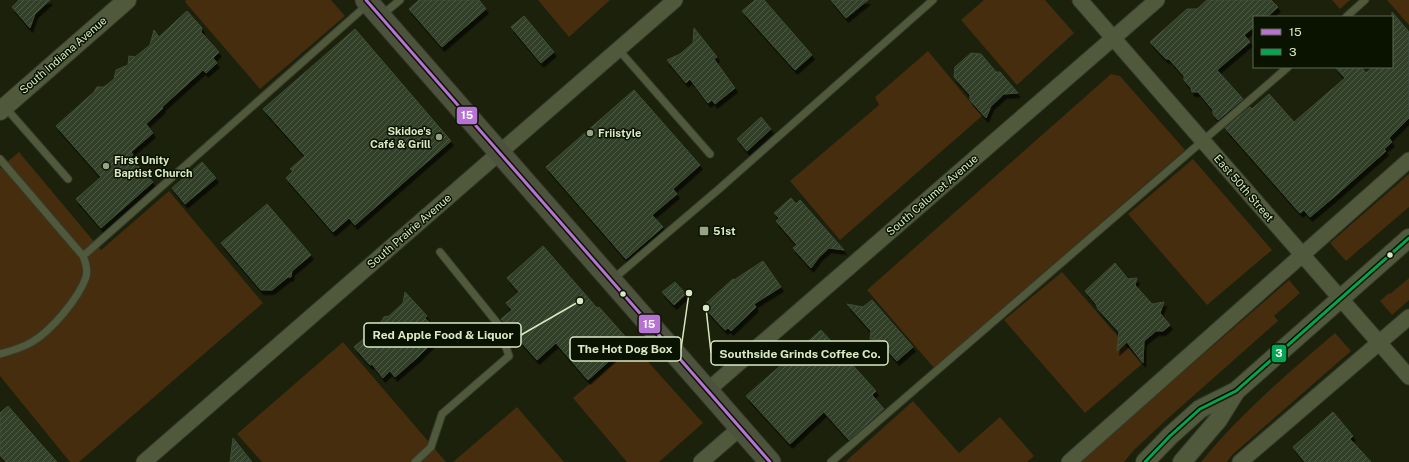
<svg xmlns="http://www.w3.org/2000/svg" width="1409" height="462" viewBox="0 0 1409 462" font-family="'Public Sans',sans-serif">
<defs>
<pattern id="building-hatch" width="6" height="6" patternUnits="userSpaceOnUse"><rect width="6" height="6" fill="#313f2a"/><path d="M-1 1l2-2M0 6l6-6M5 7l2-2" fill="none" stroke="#4e5b47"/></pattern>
<filter id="shadow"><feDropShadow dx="2.5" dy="4.5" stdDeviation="0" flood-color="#0009"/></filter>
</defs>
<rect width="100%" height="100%" fill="#1b210b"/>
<path fill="#462d0e" d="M 186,0 L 331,0 L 345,16 L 260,89 L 185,2 Z
M 538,0 L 610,0 L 569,37 Z
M 984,0 L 1045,0 L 1074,33 L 1017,85 L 961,20 Z
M 1332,0 L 1350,0 L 1340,9 Z
M 1387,0 L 1409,0 L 1409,25 Z
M 928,51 L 982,116 L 840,240 L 790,181 L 879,105 L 875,97 Z
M 1111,74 L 1120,76 L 1185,150 L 934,368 L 867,290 Z
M 19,152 L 101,250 L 169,191 L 263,303 L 79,462 L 70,462 L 0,376 L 0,168 Z
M 1193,159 L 1272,250 L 1207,305 L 1128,214 Z
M 1409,174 L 1409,207 L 1346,261 L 1330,243 Z
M 1062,272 L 1142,364 L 1085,413 L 1004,320 Z
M 1409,278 L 1409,300 L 1392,315 L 1380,301 L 1389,293 L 1390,294 Z
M 1289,280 L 1300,293 L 1274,316 L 1278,321 L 1166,420 L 1134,450 L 1124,462 L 1079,462 Z
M 1335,333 L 1351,351 L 1232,455 L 1227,462 L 1201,462 C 1240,414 1288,373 1335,333 Z
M 343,342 L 446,462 L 262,462 L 237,434 Z
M 634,346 L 703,423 L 659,462 L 627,462 L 573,398 Z
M 913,401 L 959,453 L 1000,417 L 1034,456 L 1027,462 L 845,462 Z
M 517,407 L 564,462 L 453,462 Z"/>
<path fill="url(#building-hatch)" stroke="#3f4d37" filter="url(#shadow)" d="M 19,0 L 50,0 L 35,14 L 30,28 L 12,7 Z
M 419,0 L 479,0 L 486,9 L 442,47 L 409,9 Z
M 755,0 L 764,0 L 812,55 L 795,70 L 742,11 Z
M 831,0 L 868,0 L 846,18 Z
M 1207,0 L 1271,0 L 1278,7 L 1267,17 L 1254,17 L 1254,27 L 1244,35 L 1250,42 L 1217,70 L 1243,99 L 1218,120 L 1213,114 L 1213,110 L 1198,92 L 1192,92 L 1191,88 L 1184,80 L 1184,76 L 1169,59 L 1166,59 L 1150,42 L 1187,9 L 1197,9 Z
M 187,11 L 202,28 L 201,32 L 219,52 L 213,58 L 217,63 L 206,73 L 203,70 L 162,107 L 163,108 L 146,124 L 153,133 L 131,152 L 133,155 L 130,157 L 153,182 L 101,228 L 76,199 L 101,177 L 56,126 L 94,92 L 97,87 L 104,87 L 114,79 L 116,70 L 128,65 L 129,56 L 135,57 L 150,45 L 154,30 L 159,37 Z
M 1392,12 L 1409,32 L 1409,118 L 1389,138 L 1392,142 L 1384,149 L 1386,151 L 1334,197 L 1310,217 L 1304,210 L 1300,213 L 1225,128 L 1250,107 L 1252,109 L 1269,94 L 1294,122 L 1345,78 L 1335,67 L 1361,67 L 1366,73 L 1373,67 L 1392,67 Z
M 524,16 L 554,52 L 541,63 L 511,27 Z
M 694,28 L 717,57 L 714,59 L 735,88 L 715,104 L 712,100 L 708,103 L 690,79 L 686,83 L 667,60 L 680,54 L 693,43 Z
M 355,29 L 451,141 L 355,225 L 349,218 L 333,232 L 286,178 L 293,171 L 290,169 L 305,156 L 263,109 Z
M 971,53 L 981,54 L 996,72 L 1000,72 L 1018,93 L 1004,94 L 991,106 L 986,118 L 970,100 L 970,95 L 954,77 L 955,67 Z
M 634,90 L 700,165 L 673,189 L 677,194 L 652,215 L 663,227 L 626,259 L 546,167 Z
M 761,117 L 771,129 L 747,151 L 737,139 Z
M 202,162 L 216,178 L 185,204 L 172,188 Z
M 791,198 L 796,204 L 800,200 L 844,250 L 829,248 L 819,257 L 811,268 L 793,248 L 797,245 L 776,221 L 779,218 L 774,213 Z
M 267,204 L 311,255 L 292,271 L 291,277 L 288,277 L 272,290 L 261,290 L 221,243 Z
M 543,246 L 597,308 L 599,307 L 630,342 L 588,380 L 556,343 L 537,360 L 501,319 L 512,310 L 506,303 L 519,292 L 507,278 Z
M 763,261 L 781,287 L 754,304 L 756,307 L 731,331 L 728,328 L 725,330 L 703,306 L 733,279 L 734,280 Z
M 1115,263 L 1128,279 L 1137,278 L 1135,285 L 1152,304 L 1164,302 L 1160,313 L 1170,325 L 1163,331 L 1156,331 L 1144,341 L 1143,363 L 1127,342 L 1117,351 L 1119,332 L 1098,309 L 1096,304 L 1085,291 Z
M 675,282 L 686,294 L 674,305 L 662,292 Z
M 405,292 L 427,316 L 425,318 L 437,331 L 431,336 L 435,340 L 418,357 L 395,377 L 390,371 L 383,378 L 372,364 L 370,365 L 354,347 L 375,329 L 376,324 L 381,322 L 384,317 L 389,316 L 403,303 Z
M 872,300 L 913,347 L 897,361 L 878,340 L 870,339 L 871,331 L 847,304 L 863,307 Z
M 821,330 L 876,391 L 872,395 L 884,409 L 849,440 L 824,412 L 790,444 L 746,396 Z
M 8,406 L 40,443 L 57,462 L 6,462 L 0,455 L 0,413 Z
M 1333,412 L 1353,436 L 1350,439 L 1371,462 L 1305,462 L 1293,447 Z
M 233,438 L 252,462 L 230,462 Z"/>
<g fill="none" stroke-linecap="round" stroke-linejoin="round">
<g stroke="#353b2a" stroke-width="9">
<path id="service" d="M 382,15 L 400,0
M 1346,17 L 1365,0
M 618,49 L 710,154
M 5,107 L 68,179
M 0,159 L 83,256 C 86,263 88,269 86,277 C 79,298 51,331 32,342 C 22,348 11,351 0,354
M 83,256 L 367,5
M 612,280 L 719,189 L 933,0
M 415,462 L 431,447 L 442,414 L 509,356 L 498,324 L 440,252
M 831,462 L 1288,67"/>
</g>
<g stroke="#353b2a" stroke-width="17">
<path id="minor" d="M 1080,0 L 1409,377
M 708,390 L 1157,0
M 144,462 L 675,0
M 701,462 L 740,428
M 1069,462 L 1409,160
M 1240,462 L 1409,317"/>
</g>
<g stroke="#353b2a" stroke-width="20">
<path id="tertiary" d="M 0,111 L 127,0
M 1145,462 L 1170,436 L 1200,409 L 1236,391 L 1409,238
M 1182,462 L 1218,420 L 1236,391"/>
</g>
<g stroke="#353b2a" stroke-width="23">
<path id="secondary" d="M 366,0 L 770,462"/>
</g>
<use href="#service" stroke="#51593d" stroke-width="7"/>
<use href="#minor" stroke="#51593d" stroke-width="15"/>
<use href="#tertiary" stroke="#51593d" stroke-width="18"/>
<use href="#secondary" stroke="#4d523d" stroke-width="21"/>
<g stroke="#0a1200" stroke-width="6">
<path id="bus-1" d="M 366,0 L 770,462"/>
</g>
<g stroke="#0a1200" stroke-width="6">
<path id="bus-2" d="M 1145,462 L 1170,436 L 1200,409 L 1236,391 L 1409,238"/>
</g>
<use href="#bus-1" stroke="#b673d3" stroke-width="3"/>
<use href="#bus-2" stroke="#00a651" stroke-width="3"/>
</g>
<g fill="#97a383" stroke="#0a1200" stroke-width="1.5">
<circle cx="590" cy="133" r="4"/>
<circle cx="439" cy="137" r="4"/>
<circle cx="106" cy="166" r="4"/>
<rect x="699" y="226" width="10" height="10" rx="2"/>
</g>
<g fill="#dae9c3" stroke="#0a1200" stroke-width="1.5">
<circle cx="1390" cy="255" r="3.5"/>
<circle cx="623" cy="294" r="3.5"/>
</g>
<g text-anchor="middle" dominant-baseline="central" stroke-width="3" stroke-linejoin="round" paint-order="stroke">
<g font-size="11" fill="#dae9c3" stroke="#0a1200">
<text transform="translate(63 55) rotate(-41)">South Indiana Avenue</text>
<text transform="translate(1244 188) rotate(49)">East 50th Street</text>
<text transform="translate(932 195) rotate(-41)">South Calumet Avenue</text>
<text transform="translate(409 231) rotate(-41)">South Prairie Avenue</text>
</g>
<g font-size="11" font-weight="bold" fill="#dae9c3" stroke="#0a1200" text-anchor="start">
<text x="431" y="131" text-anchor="end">Skidoe's<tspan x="431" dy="13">Café &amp; Grill</tspan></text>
<text x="598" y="133">Friistyle</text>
<text x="114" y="160">First Unity<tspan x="114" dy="13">Baptist Church</tspan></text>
<text x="713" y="231">51st</text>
</g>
</g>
<path fill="none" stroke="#dae9c3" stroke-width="1.5" d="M580 301L521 335M689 293L681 349M706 308L711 353"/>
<g fill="#dae9c3" stroke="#0a1200" stroke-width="1.5">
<circle cx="580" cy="301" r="4"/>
<circle cx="689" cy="293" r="4"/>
<circle cx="706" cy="308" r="4"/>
</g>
<g fill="#0a1200" stroke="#dae9c3" stroke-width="1.5">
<rect x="364" y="323" width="157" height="24" rx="4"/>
<rect x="570" y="337" width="111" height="24" rx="4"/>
<rect x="711" y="341" width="177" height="24" rx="4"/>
</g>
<g font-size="12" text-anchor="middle" font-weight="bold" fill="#dae9c3">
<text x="443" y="339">Red Apple Food &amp; Liquor</text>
<text x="625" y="353">The Hot Dog Box</text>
<text x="800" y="358">Southside Grinds Coffee Co.</text>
</g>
<g stroke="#0a1200" stroke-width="1.5">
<rect x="456" y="106" width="22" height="19" rx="4" fill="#b673d3"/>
<rect x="638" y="314" width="23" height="20" rx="4" fill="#b673d3"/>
<rect x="1271" y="344" width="16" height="19" rx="4" fill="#00a651"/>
</g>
<g font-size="11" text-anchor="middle" font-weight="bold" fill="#fff">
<text x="467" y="119">15</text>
<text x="649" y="328">15</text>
<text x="1279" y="357">3</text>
</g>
<rect x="1253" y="16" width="140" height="52" fill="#0a1200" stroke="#5d684e"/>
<rect x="1261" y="29" width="20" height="6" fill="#b673d3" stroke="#5d684e"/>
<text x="1289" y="36" font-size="12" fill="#dae9c3">15</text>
<rect x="1261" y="49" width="20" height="6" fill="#00a651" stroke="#5d684e"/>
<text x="1289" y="56" font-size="12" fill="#dae9c3">3</text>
</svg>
